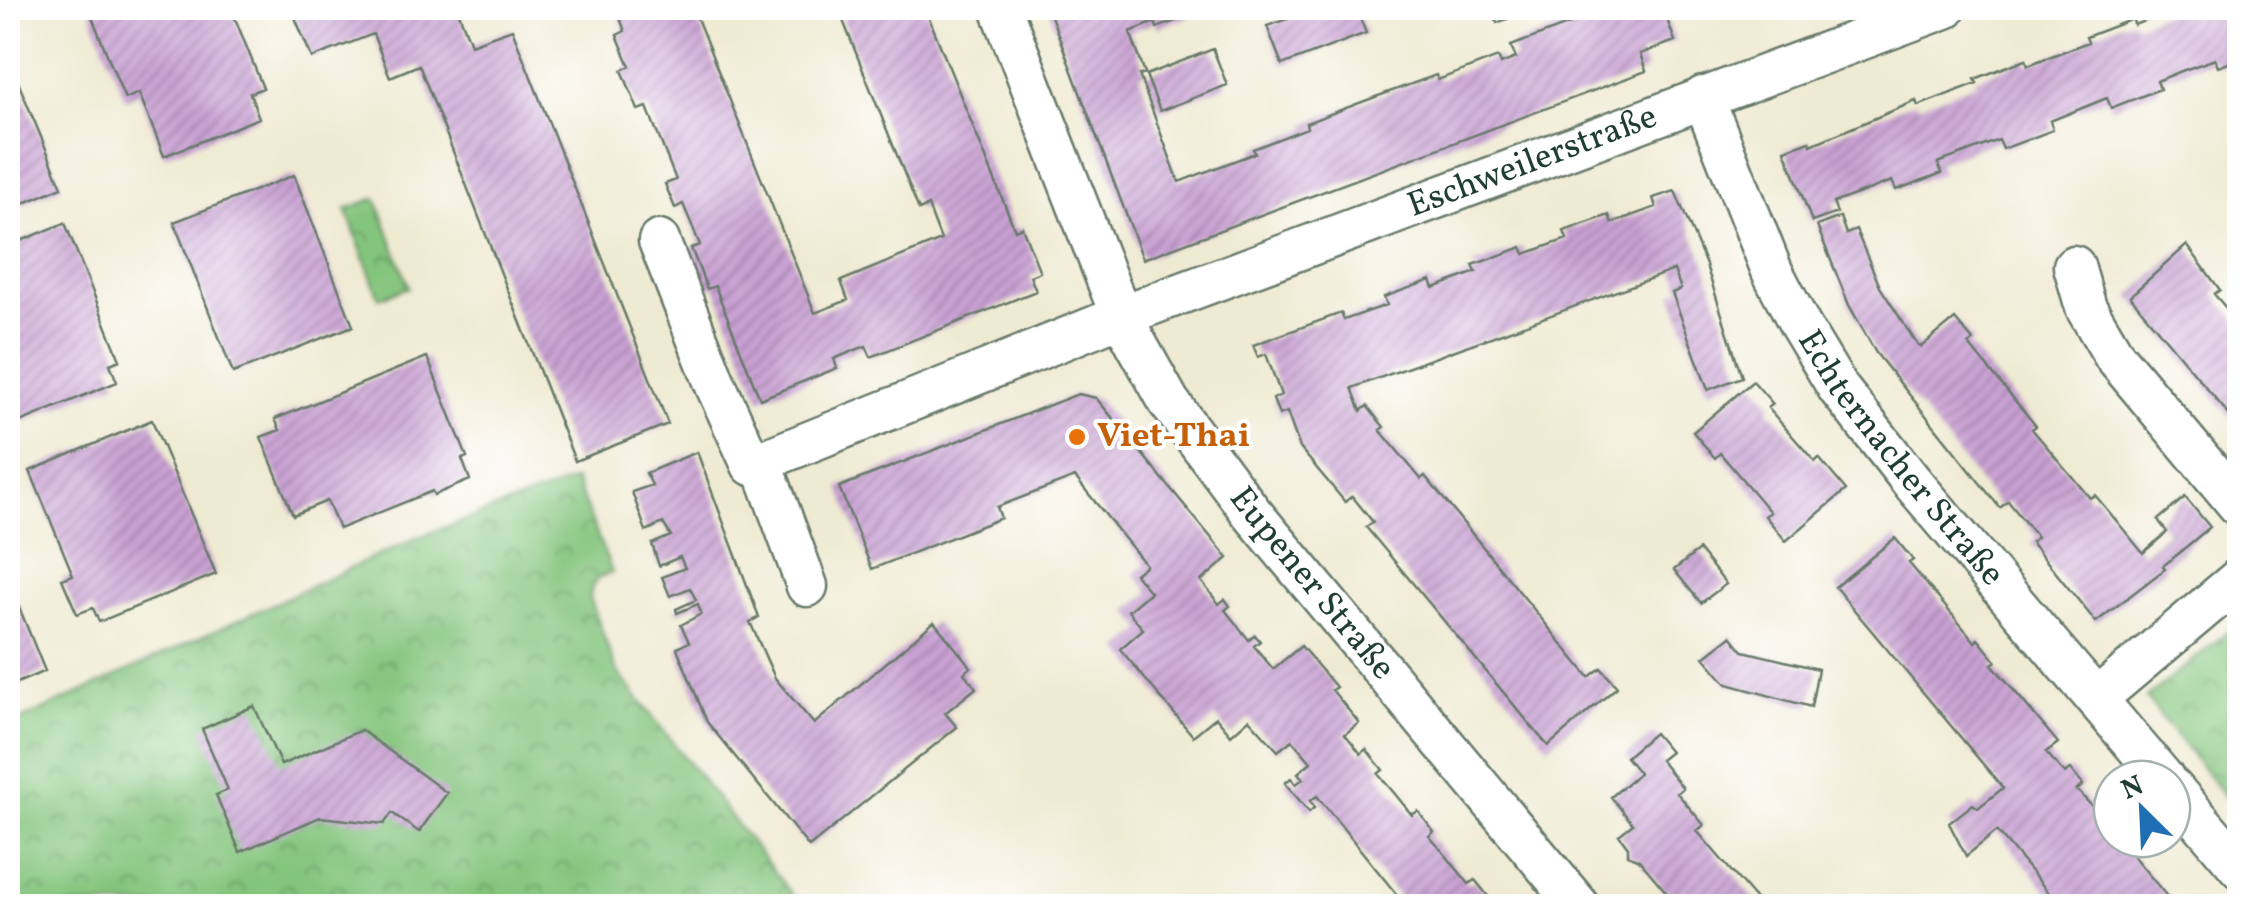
<svg xmlns="http://www.w3.org/2000/svg" width="2247" height="914" viewBox="0 0 2247 914" font-family="Vollkorn,serif">
<defs>
<pattern id="park-crowns" width="20" height="18" patternUnits="userSpaceOnUse" patternTransform="scale(2.5)"><rect width="20" height="18" fill="#84c57d"/><path d="M2 6a3 3 0 1 1 6 0M12 15a3 3 0 1 1 6 0" fill="none" stroke="#6ba167"/></pattern>
<pattern id="building-hatch" width="6" height="6" patternUnits="userSpaceOnUse" patternTransform="scale(2.5)"><rect width="6" height="6" fill="#c9a1d3"/><path d="M-1 1l2-2M0 6l6-6M5 7l2-2" fill="none" stroke="#a384ac"/></pattern>
</defs>
<rect width="100%" height="100%" fill="#fff"/>
<filter id="ink" filterUnits="userSpaceOnUse"><feTurbulence type="fractalNoise" baseFrequency=".01" numOctaves="2"/><feDisplacementMap in="SourceGraphic" scale="20" xChannelSelector="R" yChannelSelector="G"/><feConvolveMatrix kernelMatrix="1 2 1 2 8 2 1 2 1" color-interpolation-filters="sRGB"/></filter>
<filter id="wash" filterUnits="userSpaceOnUse"><feTurbulence type="fractalNoise" baseFrequency=".0048" numOctaves="4" result="noise"/><feDisplacementMap in="SourceGraphic" scale="40" xChannelSelector="R" yChannelSelector="G"/><feGaussianBlur stdDeviation="2.25" result="paint"/><feColorMatrix in="noise" values="0 0 0 0 0 0 0 0 0 0 0 0 0 0 0 0 0 1.4 0 .05"/><feComposite in="paint" operator="in"/></filter>
<g filter="url(#wash)">
<rect width="100%" height="100%" fill="#efead2"/>
<path fill="url(#park-crowns)" stroke="#528158" stroke-width="2.5" d="M 376,198 L 409,287 L 379,298 L 346,209 Z
M 575,480 L 612,572 C 597,577 591,582 590,598 L 616,670 L 801,906 L 8,906 L 8,726 L 416,538 Z
M 2239,623 L 2239,814 L 2146,698 Z"/>
<g id="blocks">
<path fill="url(#building-hatch)" d="M 100,8 L 231,8 L 263,88 L 250,93 L 259,118 L 164,156 L 139,93 L 125,99 L 90,12 Z
M 291,8 L 457,8 L 471,44 L 512,29 L 668,424 L 575,461 L 419,65 L 390,77 L 373,34 L 312,58 Z
M 616,8 L 693,8 L 815,313 L 848,300 L 841,281 L 941,240 L 928,206 L 919,210 L 838,8 L 925,8 L 1015,230 L 1022,227 L 1040,272 L 1030,276 L 1036,291 L 871,357 L 866,346 L 858,349 L 834,359 L 837,368 L 760,399 L 715,286 L 707,289 L 691,248 L 700,245 L 683,204 L 675,208 L 665,184 L 676,180 L 647,107 L 638,110 L 622,70 L 630,66 L 617,35 L 625,31 Z
M 1048,8 L 1211,8 L 1157,28 L 1155,22 L 1130,32 L 1145,73 L 1139,75 L 1179,182 L 1255,153 L 1253,149 L 1307,128 L 1306,123 L 1370,99 L 1436,75 L 1438,80 L 1498,57 L 1501,64 L 1516,58 L 1511,46 L 1613,8 L 1663,8 L 1675,41 L 1640,54 L 1646,71 L 1143,259 Z
M 1289,8 L 1356,8 L 1366,33 L 1282,65 L 1267,26 L 1293,17 Z
M 1491,8 L 1520,8 L 1522,13 L 1497,23 Z
M 2180,8 L 2240,8 L 2240,59 L 2218,67 L 2215,59 L 2184,70 L 2157,81 L 2160,89 L 2111,108 L 2107,98 L 2050,121 L 2053,130 L 2003,149 L 1999,140 L 1938,163 L 1942,173 L 1896,190 L 1892,181 L 1833,203 L 1837,213 L 1812,222 L 1785,150 L 1810,141 L 1811,145 L 1916,101 L 1918,106 L 1977,83 L 1975,79 L 2026,59 L 2028,65 L 2088,42 L 2086,37 L 2133,19 L 2134,25 Z
M 1213,49 L 1227,85 L 1160,111 L 1146,75 Z
M 18,82 L 62,187 L 8,210 L 8,87 Z
M 294,175 L 353,326 L 233,373 L 174,222 Z
M 1675,191 L 1706,265 L 1742,377 L 1708,390 L 1672,293 L 1681,289 L 1674,270 L 1352,388 L 1361,411 L 1367,406 L 1384,427 L 1380,430 L 1421,479 L 1425,476 L 1589,677 L 1601,668 L 1617,687 L 1548,746 L 1366,527 L 1373,522 L 1352,496 L 1345,502 L 1300,448 L 1287,412 L 1279,415 L 1273,399 L 1281,395 L 1266,354 L 1258,357 L 1253,345 L 1341,313 L 1344,320 L 1387,305 L 1384,297 L 1431,280 L 1434,288 L 1476,272 L 1473,265 L 1522,247 L 1525,254 L 1567,239 L 1564,231 L 1609,215 L 1612,223 L 1656,207 L 1653,198 Z
M 1840,217 L 1846,234 L 1856,230 L 1880,287 L 1917,344 L 1921,347 L 1955,319 L 1973,341 L 1969,345 L 2036,426 L 2032,429 L 2090,498 L 2095,495 L 2143,553 L 2167,532 L 2158,520 L 2185,497 L 2210,527 L 2163,566 L 2165,569 L 2096,622 L 2031,542 L 2037,537 L 2008,501 L 2000,508 L 1876,353 L 1849,305 L 1817,226 Z
M 65,223 L 120,360 L 110,364 L 117,382 L 8,427 L 8,246 Z
M 2187,245 L 2220,290 L 2214,294 L 2240,324 L 2240,428 L 2130,296 Z
M 427,357 L 467,457 L 462,459 L 470,480 L 434,495 L 432,491 L 339,529 L 327,501 L 293,515 L 261,437 L 280,430 L 275,419 Z
M 1753,381 L 1773,404 L 1768,408 L 1815,462 L 1819,458 L 1846,490 L 1786,541 L 1765,516 L 1770,512 L 1720,453 L 1715,458 L 1693,432 Z
M 1078,394 L 1096,398 L 1228,558 L 1201,581 L 1219,604 L 1225,599 L 1230,606 L 1225,610 L 1249,640 L 1255,635 L 1260,641 L 1254,646 L 1273,669 L 1301,646 L 1336,687 L 1332,690 L 1359,723 L 1345,734 L 1361,754 L 1366,749 L 1383,770 L 1378,774 L 1395,794 L 1412,815 L 1418,811 L 1434,832 L 1429,836 L 1444,853 L 1469,884 L 1475,880 L 1496,906 L 1406,906 L 1317,796 L 1310,801 L 1315,807 L 1309,812 L 1285,783 L 1291,778 L 1296,784 L 1303,779 L 1298,773 L 1311,762 L 1292,740 L 1278,751 L 1249,719 L 1231,735 L 1216,717 L 1193,736 L 1120,649 L 1143,629 L 1128,611 L 1150,592 L 1135,574 L 1146,565 L 1075,477 L 997,507 L 1001,518 L 872,569 L 839,487 Z
M 152,420 L 216,574 L 99,622 L 93,608 L 77,614 L 62,579 L 73,575 L 30,471 Z
M 697,452 L 759,617 L 750,622 L 762,649 L 775,678 L 814,724 L 934,622 L 971,667 L 964,673 L 976,688 L 945,713 L 957,727 L 809,847 L 707,722 L 677,648 L 689,642 L 681,625 L 701,614 L 698,604 L 677,613 L 676,609 L 696,600 L 690,588 L 670,596 L 662,577 L 685,568 L 680,557 L 659,566 L 652,544 L 671,536 L 663,523 L 646,531 L 632,492 L 652,485 L 646,473 Z
M 1895,538 L 1913,560 L 1909,563 L 1975,642 L 1978,639 L 1996,661 L 1992,664 L 2058,743 L 2046,752 L 2065,774 L 2070,769 L 2083,785 L 2077,790 L 2112,828 L 2112,839 L 2119,839 L 2175,906 L 2060,906 L 1997,831 L 1966,856 L 1949,823 L 1973,804 L 1978,808 L 2003,788 L 1835,587 Z
M 1699,550 L 1726,584 L 1701,603 L 1674,570 Z
M 8,580 L 45,671 L 10,686 L 8,681 Z
M 1731,636 L 1743,651 L 1818,669 L 1811,707 L 1727,684 L 1704,657 Z
M 254,706 L 281,765 L 361,730 L 447,793 L 419,832 L 392,813 L 384,824 L 320,817 L 240,852 L 216,795 L 228,790 L 202,729 Z
M 1654,733 L 1670,752 L 1660,760 L 1683,788 L 1677,793 L 1704,825 L 1697,831 L 1761,906 L 1678,906 L 1639,860 L 1628,855 L 1628,847 L 1619,835 L 1633,824 L 1611,797 L 1639,773 L 1626,757 Z"/>
</g>
</g>
<g filter="url(#ink)">
<use href="#blocks" fill-opacity="0" stroke="#687a6b" stroke-width="2.5"/>
<g fill="none" stroke-linecap="round" stroke-linejoin="round">
<g stroke="#687a6b" stroke-width="45">
<g id="street">
<path id="s1" d="M 1001,8 L 1121,316 L 1169,402 L 1251,512 L 1579,906"/>
<path id="s2" d="M 1703,97 L 1772,271 L 1800,325 L 1838,388 L 1912,482 L 2164,779"/>
<path id="s3" d="M 659,241 L 716,386 L 752,465 L 1121,316 L 1945,8"/>
<path d="M 2074,266 L 2086,308 L 2115,357 L 2240,507"/>
<path d="M 761,461 L 807,586"/>
<path d="M 2096,699 L 2240,578"/>
<path d="M 2172,788 L 2240,868"/>
</g>
</g>
<use href="#street" stroke="#fff" stroke-width="40"/>
</g>
</g>
<circle fill="#e8710a" stroke="#fff" stroke-width="4" cx="1077" cy="437" r="10"/>
<g text-anchor="middle" dominant-baseline="central" stroke-width="8" stroke-linejoin="round" paint-order="stroke">
<g font-size="35" fill="#1f3d34" stroke="#fff">
<text stroke="none"><textPath href="#s3" startOffset="1080">Eschweilerstraße</textPath></text>
<text stroke="none"><textPath href="#s2" startOffset="415">Echternacher Straße</textPath></text>
<text stroke="none"><textPath href="#s1" startOffset="660">Eupener Straße</textPath></text>
</g>
<g font-size="35" font-weight="bold" fill="#c56008" stroke="#fff" text-anchor="start">
<text x="1097" y="437">Viet-Thai</text>
</g>
</g>
<rect width="2247" height="914" fill="none" stroke="#fff" stroke-width="40"/>
<g transform="translate(2142 809) rotate(336)"><circle r="48" fill="#ffffff" stroke="#a5b1ae" stroke-width="2.5"/>
<path d="M0-8L18 38L0 25L-18 38Z" fill="#1f6fb2"/>
<text y="-15" font-size="28" font-weight="bold" text-anchor="middle" fill="#1f3d34">N</text>
</g>
</svg>
